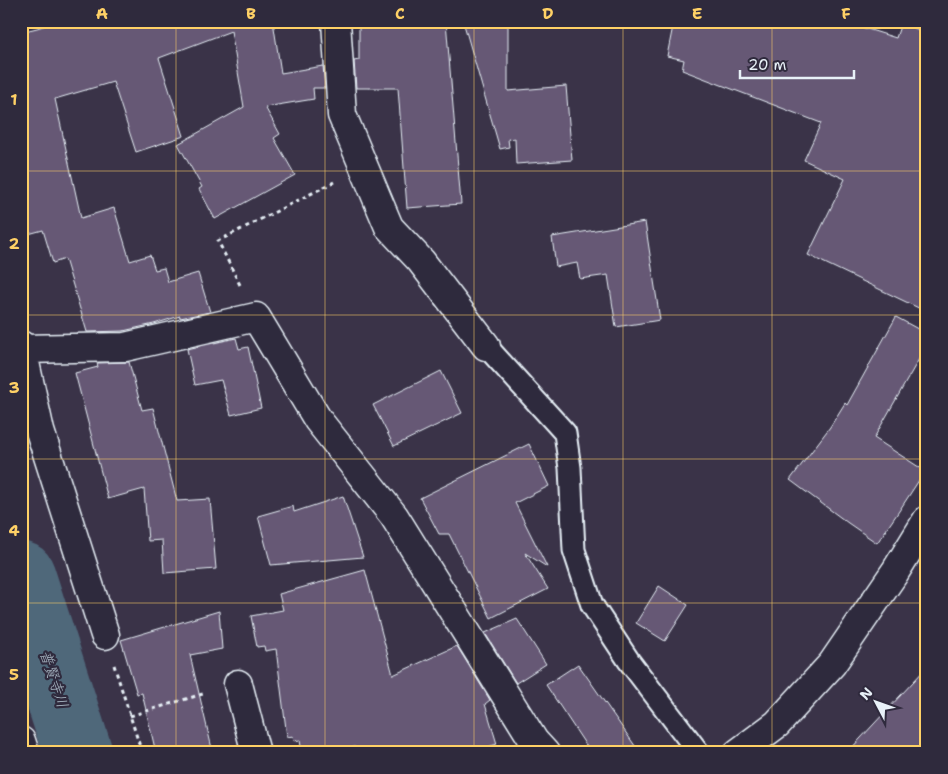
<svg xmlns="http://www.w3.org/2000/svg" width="948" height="774" viewBox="0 0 948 774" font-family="'Shantell Sans','Klee One',sans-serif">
<rect width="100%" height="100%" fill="#3a3348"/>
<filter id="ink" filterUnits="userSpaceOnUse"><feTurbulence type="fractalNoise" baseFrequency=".02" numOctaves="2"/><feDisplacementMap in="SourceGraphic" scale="10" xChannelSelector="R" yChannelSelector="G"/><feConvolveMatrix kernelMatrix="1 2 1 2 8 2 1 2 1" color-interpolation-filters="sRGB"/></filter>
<g filter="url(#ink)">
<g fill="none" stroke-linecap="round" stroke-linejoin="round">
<path stroke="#4f677a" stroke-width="69" d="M 21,576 L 78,753"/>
</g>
<path fill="#665874" stroke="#e8f1f8" d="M 59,21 L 273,21 L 281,73 L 323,66 L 325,88 L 313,88 L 314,99 L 265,107 L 280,134 L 274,138 L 295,175 L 215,219 L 199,189 L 202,187 L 178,144 L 244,107 L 231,31 L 159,58 L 184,136 L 136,152 L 113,82 L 55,99 L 81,218 L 114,208 L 130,261 L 150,255 L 155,270 L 164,268 L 168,282 L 198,273 L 210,312 L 180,318 L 180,316 L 154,324 L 123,331 L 87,332 L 65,259 L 53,263 L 43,230 L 21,236 L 21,32 L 37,28 Z
M 359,21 L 446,21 L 461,204 L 407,208 L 398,88 L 356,88 L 354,61 L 359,60 Z
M 463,21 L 508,21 L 508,91 L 566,86 L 572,160 L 516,164 L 515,138 L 508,139 L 509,147 L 500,149 Z
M 674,21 L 842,21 L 896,38 L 901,23 L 927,33 L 927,312 L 808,255 L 845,179 L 804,160 L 821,123 L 682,70 L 684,60 L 667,56 Z
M 645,222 L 660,320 L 616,327 L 608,275 L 580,279 L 577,263 L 556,267 L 552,237 Z
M 896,317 L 927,334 L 927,345 L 874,438 L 925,471 L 899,511 L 877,543 L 848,523 L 790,480 L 830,427 L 845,403 L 847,405 Z
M 236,338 L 239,349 L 248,347 L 261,408 L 231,415 L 221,380 L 195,385 L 187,349 Z
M 129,362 L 142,410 L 153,408 L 177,501 L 210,499 L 216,569 L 164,573 L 162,540 L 148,541 L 144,489 L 108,499 L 75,373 L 98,367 L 97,363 Z
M 441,371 L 462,413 L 394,446 L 373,405 Z
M 529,444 L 549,486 L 515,503 L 547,567 L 525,553 L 548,589 L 491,618 L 449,534 L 439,534 L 420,498 Z
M 343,496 L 363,557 L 271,565 L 258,516 L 293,506 L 294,512 Z
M 365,570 L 393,675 L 457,646 L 490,700 L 485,704 L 497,744 L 469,753 L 356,753 L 355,747 L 321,753 L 302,753 L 300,740 L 294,741 L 293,736 L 287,737 L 276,649 L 265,651 L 264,646 L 257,647 L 251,616 L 283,610 L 279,594 Z
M 659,586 L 688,605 L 665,641 L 636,623 Z
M 219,611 L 222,649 L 190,655 L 213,753 L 156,753 L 142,693 L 137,694 L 121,640 Z
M 517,619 L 546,664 L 516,683 L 485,633 Z
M 578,664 L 640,753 L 591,753 L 546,685 Z
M 927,667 L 927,753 L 847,753 Z"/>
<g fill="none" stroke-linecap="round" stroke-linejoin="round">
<g stroke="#e8f1f8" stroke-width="25">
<path id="lane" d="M 486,346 L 565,433 L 570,468 L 574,550 L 592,605 L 629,661 L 699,753"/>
</g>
<g stroke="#e8f1f8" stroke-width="31">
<path id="street" d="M 336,21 L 342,115 L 389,227 L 421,261 L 486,346
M 21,345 L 22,349 L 125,347 L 256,317 L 318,420 L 394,516 L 534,741 L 545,753
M 22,349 L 40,431 L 105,635
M 238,684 L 256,753
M 21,741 L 25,753
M 738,753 L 777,724 L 832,664 L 895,572 L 927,520"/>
</g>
<path stroke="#e8f1f8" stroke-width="3" stroke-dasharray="4 4" stroke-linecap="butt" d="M 240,285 L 218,241 L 334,182
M 114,665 L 142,753
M 130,716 L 206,693"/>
<use href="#lane" stroke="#2f2a3d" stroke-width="21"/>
<use href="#street" stroke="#2f2a3d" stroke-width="28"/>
</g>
</g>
<path fill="none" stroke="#ffd166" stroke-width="1" stroke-opacity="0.55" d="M 176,21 L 176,753M 325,21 L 325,753M 474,21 L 474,753M 623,21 L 623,753M 772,21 L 772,753M 21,171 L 927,171M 21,315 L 927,315M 21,459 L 927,459M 21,603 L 927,603"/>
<g text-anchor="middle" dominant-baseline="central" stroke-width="4.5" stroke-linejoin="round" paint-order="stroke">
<g font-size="15" font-style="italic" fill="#abbac6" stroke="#2f2a3d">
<text transform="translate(54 679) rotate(72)">普賢寺川</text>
</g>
</g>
<rect width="948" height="774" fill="none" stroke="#2f2a3d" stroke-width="55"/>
<g transform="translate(876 702) rotate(311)" stroke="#2f2a3d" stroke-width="4" paint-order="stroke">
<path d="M0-4L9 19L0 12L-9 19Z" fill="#e8f1f8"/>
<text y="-8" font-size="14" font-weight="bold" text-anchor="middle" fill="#e8f1f8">N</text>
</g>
<path d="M740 70v8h114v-8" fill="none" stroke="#e8f1f8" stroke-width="2.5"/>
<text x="748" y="70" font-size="15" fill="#e8f1f8" stroke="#2f2a3d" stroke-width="4" paint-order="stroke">20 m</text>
<rect x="28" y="28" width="892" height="718" fill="none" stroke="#ffd166" stroke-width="2"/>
<g font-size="16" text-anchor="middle" font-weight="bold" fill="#ffd166">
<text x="102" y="19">A</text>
<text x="251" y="19">B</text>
<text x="400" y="19">C</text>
<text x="548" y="19">D</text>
<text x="697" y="19">E</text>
<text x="846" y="19">F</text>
<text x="14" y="105">1</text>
<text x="14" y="249">2</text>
<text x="14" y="393">3</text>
<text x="14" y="536">4</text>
<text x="14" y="680">5</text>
</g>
</svg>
